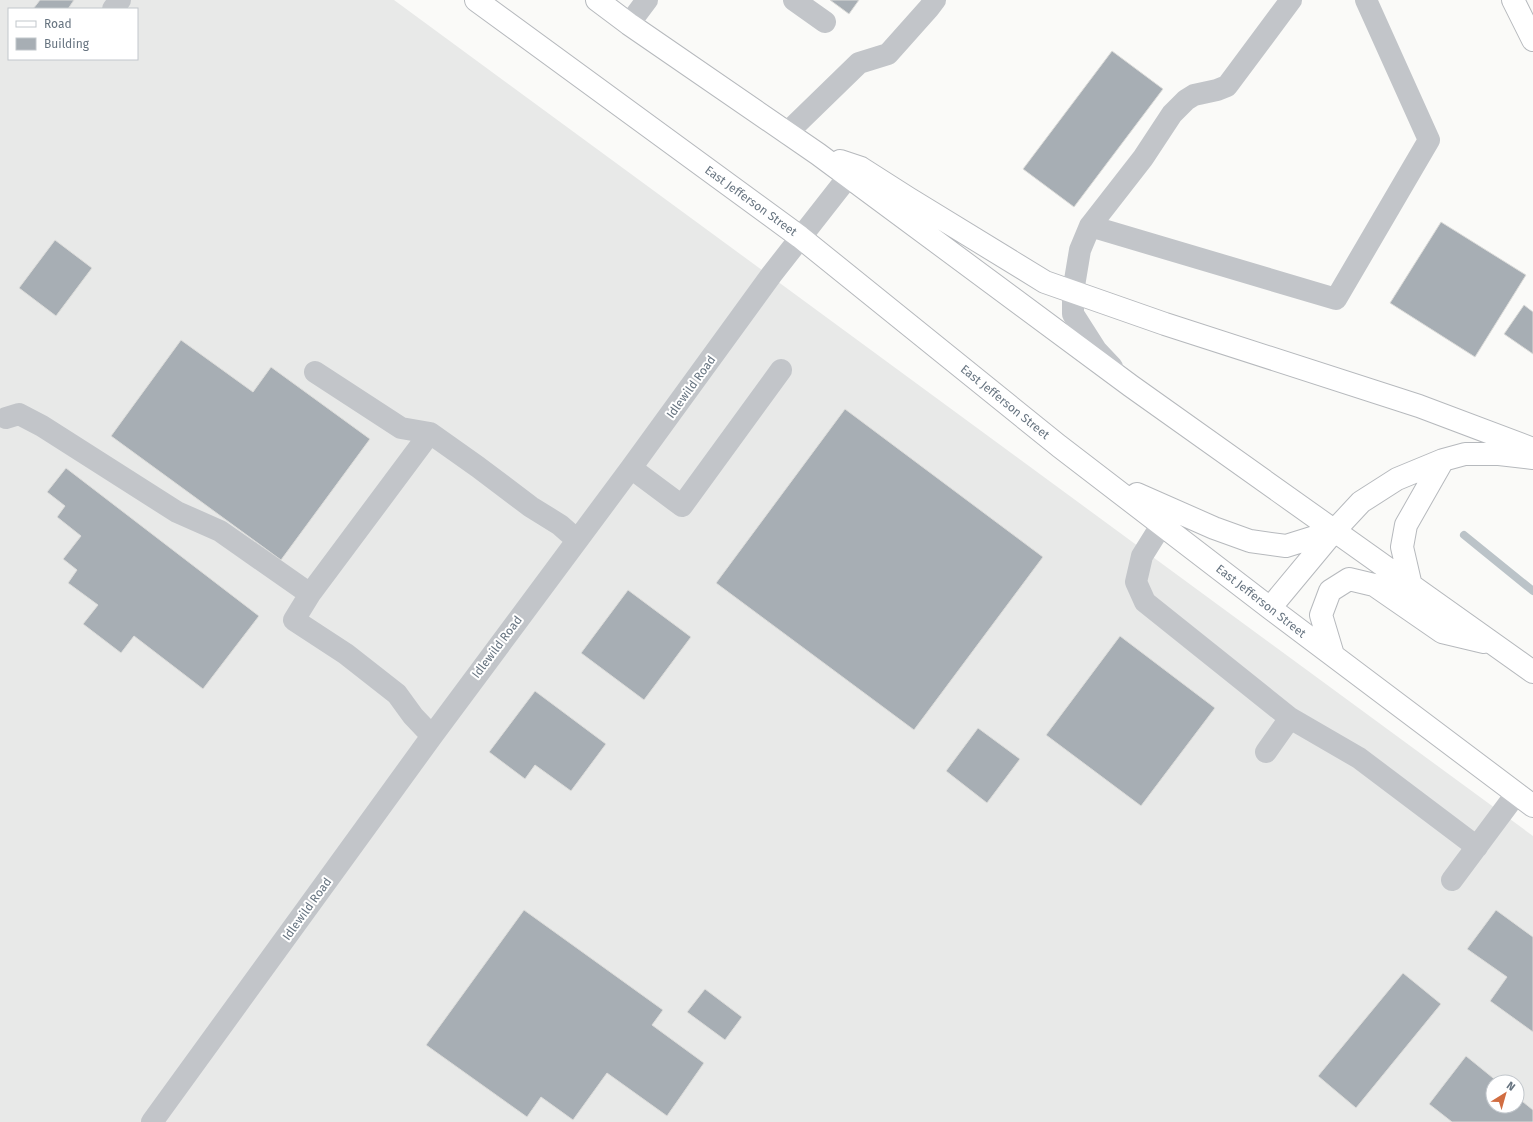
<svg xmlns="http://www.w3.org/2000/svg" width="1533" height="1122" viewBox="0 0 1533 1122" font-family="'Fira Sans',sans-serif">
<rect width="100%" height="100%" fill="#fafaf8"/>
<path fill="#e8e9e8" fill-rule="evenodd" d="M 0,0 L 394,0 L 1533,836 L 1533,1122 L 0,1122 ZM 9,9 L 137,9 L 137,59 L 9,59 ZM 1493,1082 L 1517,1082 L 1517,1106 L 1493,1106 Z"/>
<g fill="none" stroke-linecap="round" stroke-linejoin="round">
<path stroke="#bbc3c8" stroke-width="8" d="M 1464,535 L 1533,591"/>
</g>
<path fill="#a7aeb4" stroke="#dcdcda" d="M 40,0 L 74,0 L 68,9 L 33,9 Z
M 830,0 L 859,0 L 849,14 Z
M 1112,51 L 1163,89 L 1074,207 L 1023,169 Z
M 1441,222 L 1526,275 L 1475,357 L 1390,303 Z
M 55,240 L 92,268 L 56,316 L 19,288 Z
M 1524,305 L 1533,312 L 1533,354 L 1504,334 Z
M 181,340 L 253,392 L 271,367 L 370,439 L 281,560 L 111,436 Z
M 845,409 L 1043,557 L 914,730 L 716,583 Z
M 66,468 L 259,616 L 203,689 L 134,636 L 121,653 L 83,624 L 98,605 L 68,583 L 77,570 L 63,559 L 81,536 L 57,517 L 65,506 L 47,492 Z
M 628,590 L 691,637 L 644,700 L 581,653 Z
M 1120,636 L 1215,708 L 1141,806 L 1046,735 Z
M 535,691 L 606,744 L 571,791 L 535,765 L 525,779 L 489,752 Z
M 978,728 L 1020,759 L 987,803 L 946,771 Z
M 524,910 L 663,1010 L 652,1025 L 704,1063 L 667,1116 L 607,1073 L 573,1120 L 541,1097 L 527,1117 L 426,1045 Z
M 1496,910 L 1533,937 L 1533,1032 L 1490,1001 L 1507,977 L 1467,949 Z
M 1403,973 L 1441,1004 L 1356,1108 L 1318,1076 Z
M 705,989 L 742,1017 L 725,1040 L 687,1012 Z
M 1466,1056 L 1498,1082 L 1493,1082 L 1493,1106 L 1517,1106 L 1517,1097 L 1533,1110 L 1533,1122 L 1452,1122 L 1429,1104 Z"/>
<g fill="none" stroke-linecap="round" stroke-linejoin="round">
<g stroke="#b6b9bd" stroke-width="24">
<path id="major" d="M 476,0 L 800,237 L 1059,446 L 1270,608 L 1533,806
M 597,0 L 629,24 L 818,154 L 1131,386 L 1533,672
M 1513,0 L 1533,40
M 840,161 L 861,168 L 908,198 L 1045,282 L 1165,324 L 1419,406 L 1533,449
M 1137,494 L 1214,528 L 1250,541 L 1286,546 L 1334,531
M 1411,586 L 1402,547 L 1406,525 L 1443,460
M 1270,608 L 1334,531 L 1361,502 L 1397,479 L 1443,460 L 1465,454 L 1499,454 L 1533,458
M 1333,655 L 1321,615 L 1330,591 L 1349,579 L 1374,585 L 1442,632 L 1484,642"/>
</g>
<path stroke="#c2c5c9" stroke-width="22" d="M 794,0 L 825,22
M 113,9 L 120,0
M 629,24 L 647,0
M 787,133 L 859,63 L 888,54 L 929,8 L 935,0
M 1090,226 L 1336,299 L 1429,140 L 1366,0
M 1112,367 L 1096,350 L 1073,314 L 1073,292 L 1080,250 L 1090,226 L 1143,158 L 1172,114 L 1186,100 L 1194,95 L 1217,90 L 1227,86 L 1291,0
M 315,372 L 401,428 L 430,433
M 6,418 L 19,414 L 42,426 L 177,512 L 220,531 L 310,594 L 430,433 L 478,467 L 531,507 L 560,525 L 577,540
M 631,468 L 682,506 L 781,370
M 1162,524 L 1142,556 L 1136,582 L 1145,602 L 1290,718 L 1266,752
M 310,594 L 294,620 L 346,654 L 397,694 L 413,716 L 432,736
M 1290,718 L 1359,758 L 1477,847
M 1452,880 L 1516,794
M 152,1122 L 432,736 L 631,468 L 772,274 L 848,177"/>
<use href="#major" stroke="#fff" stroke-width="22"/>
</g>
<g text-anchor="middle" dominant-baseline="central" stroke-width="4" stroke-linejoin="round" paint-order="stroke">
<g font-size="12" fill="#677480" stroke="#fff">
<text transform="translate(751 201) rotate(36)">East Jefferson Street</text>
<text transform="translate(691 387) rotate(-54)">Idlewild Road</text>
<text transform="translate(1005 402) rotate(39)">East Jefferson Street</text>
<text transform="translate(1261 601) rotate(38)">East Jefferson Street</text>
<text transform="translate(497 647) rotate(-53)">Idlewild Road</text>
<text transform="translate(307 909) rotate(-54)">Idlewild Road</text>
</g>
</g>
<rect x="8" y="8" width="130" height="52" fill="#ffffff" stroke="#c2c7cc"/>
<rect x="16" y="21" width="20" height="6" fill="#ffffff" stroke="#c2c7cc"/>
<text x="44" y="28" font-size="12" fill="#677480">Road</text>
<rect x="16" y="38" width="20" height="12" fill="#a7aeb4" stroke="#c2c7cc"/>
<text x="44" y="48" font-size="12" fill="#677480">Building</text>
<g transform="translate(1505 1094) rotate(37)"><circle r="19" fill="#ffffff" stroke="#c2c7cc"/>
<path d="M0-3L7 15L0 10L-7 15Z" fill="#d16d41"/>
<text y="-6" font-size="11" font-weight="bold" text-anchor="middle" fill="#677480">N</text>
</g>
</svg>
